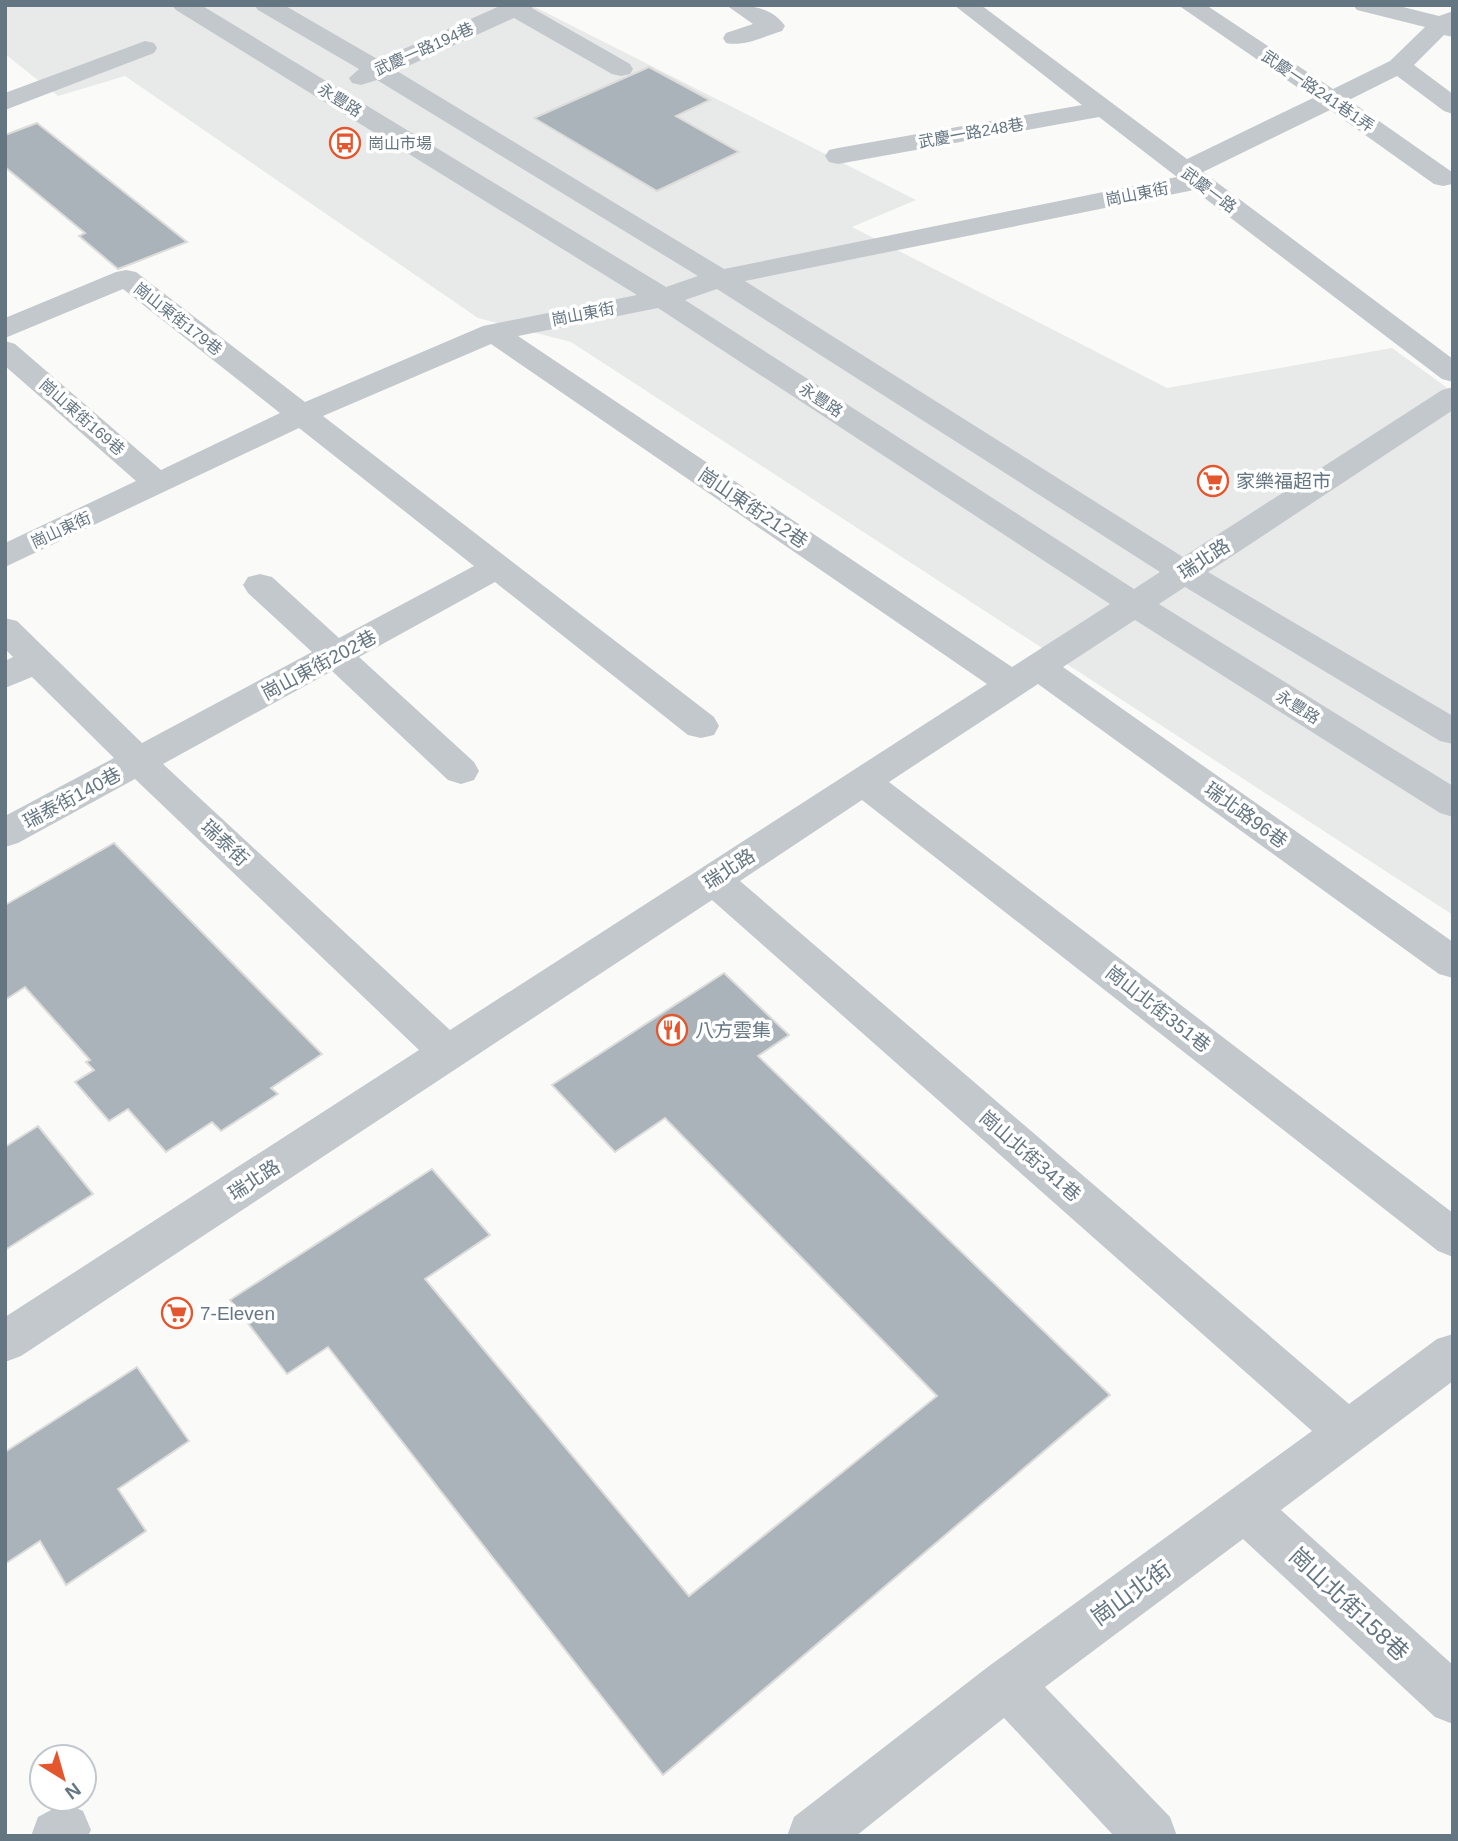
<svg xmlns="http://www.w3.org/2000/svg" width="1458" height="1841" viewBox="0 0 1458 1841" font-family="Helvetica,'Noto Sans TC',sans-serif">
<rect width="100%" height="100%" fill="#fafaf8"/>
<path fill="#e8e9e9" d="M 5,5 L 531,5 L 916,200 L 852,227 L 1167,388 L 1392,348 L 1453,392 L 1453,915 L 571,342 L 478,318 L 125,76 L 58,96 L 5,54 Z"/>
<path fill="#aab3b9" stroke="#dcdcda" stroke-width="2" d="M 649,67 L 710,100 L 676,116 L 739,152 L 657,191 L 534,118 Z
M 37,123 L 187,242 L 118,269 L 79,236 L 85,233 L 5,167 L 5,135 Z
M 114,843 L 322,1054 L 271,1088 L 278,1094 L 221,1131 L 212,1122 L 166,1152 L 128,1109 L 109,1121 L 75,1082 L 94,1070 L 86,1062 L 90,1060 L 25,987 L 5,1000 L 5,905 Z
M 724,973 L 789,1035 L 758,1056 L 1110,1395 L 663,1775 L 328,1347 L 287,1374 L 230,1300 L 432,1169 L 490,1235 L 425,1279 L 689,1596 L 937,1396 L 665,1118 L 615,1152 L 552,1085 Z
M 38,1126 L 93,1194 L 5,1250 L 5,1147 Z
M 137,1367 L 189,1441 L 118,1489 L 146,1531 L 66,1585 L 40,1541 L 5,1564 L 5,1452 Z"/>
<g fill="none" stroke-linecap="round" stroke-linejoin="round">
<path fill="#c3c8cc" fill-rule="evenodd" d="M 172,5 L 201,5 L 666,287 L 698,276 L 377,80 L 361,85 L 352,83 L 349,78 L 359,69 L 258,10 L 254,5 L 284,5 L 379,60 L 502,5 L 534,5 L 532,8 L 630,64 L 633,69 L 630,74 L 621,76 L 612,74 L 514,18 L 397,71 L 724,269 L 1177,177 L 1099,117 L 838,164 L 829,162 L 825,156 L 829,150 L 838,148 L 1082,105 L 954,5 L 981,5 L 1187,159 L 1313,98 L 1178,5 L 1206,5 L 1333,89 L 1390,61 L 1425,27 L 1357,10 L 1353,5 L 1395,5 L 1439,16 L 1453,11 L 1453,37 L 1444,35 L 1414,65 L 1453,94 L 1453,114 L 1444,111 L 1397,76 L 1349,100 L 1452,172 L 1452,184 L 1443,186 L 1434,184 L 1330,110 L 1203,172 L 1453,359 L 1453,382 L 1442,379 L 1194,190 L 745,281 L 1183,557 L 1442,390 L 1453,387 L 1453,410 L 1208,572 L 1453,716 L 1453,744 L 1440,741 L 1185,587 L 1159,604 L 1453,786 L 1453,817 L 1440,813 L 1135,620 L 1063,667 L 1453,942 L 1453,978 L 1439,974 L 1038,684 L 889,782 L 1453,1213 L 1453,1257 L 1438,1251 L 862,800 L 740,881 L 1349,1404 L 1437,1339 L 1453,1334 L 1453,1381 L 1281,1510 L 1453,1665 L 1453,1724 L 1435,1717 L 1243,1539 L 1045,1687 L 1170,1817 L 1177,1836 L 1114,1836 L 1004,1718 L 856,1836 L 787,1836 L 794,1817 L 989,1666 L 1312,1431 L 712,900 L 21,1356 L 5,1362 L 5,1317 L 419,1050 L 135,779 L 18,843 L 5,847 L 5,816 L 114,758 L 32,677 L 5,688 L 5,661 L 13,657 L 5,649 L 5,618 L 17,621 L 142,743 L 312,652 L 248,593 L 243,585 L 248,577 L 260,574 L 272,577 L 339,638 L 474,566 L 299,428 L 5,567 L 5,543 L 136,481 L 5,366 L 5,341 L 15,344 L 161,470 L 280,413 L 123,289 L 5,338 L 5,318 L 116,272 L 126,270 L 136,272 L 305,402 L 483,326 L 637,295 L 176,10 ZM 717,289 L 1160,572 L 1134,589 L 685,300 ZM 658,308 L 1110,604 L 1012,667 L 518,336 ZM 491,344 L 987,684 L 450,1030 L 163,764 L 332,671 L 448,780 L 461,784 L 474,780 L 479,771 L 474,762 L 359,657 L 495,582 L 688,735 L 701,738 L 714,735 L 719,726 L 714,717 L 323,416 Z
M 726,5 C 748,5 771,6 785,26 L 782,31 C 765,36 744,47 726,43 L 723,38 L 726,33 L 753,24 Z
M 145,41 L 154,43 L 157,48 L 154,53 L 5,110 L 5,93 Z
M 64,1803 L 83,1811 L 91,1830 L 88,1836 L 31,1836 L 38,1817 Z"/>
</g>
<defs>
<g id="bus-ring" transform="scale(1.575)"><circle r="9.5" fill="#fff" stroke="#e4572e" stroke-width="1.5"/><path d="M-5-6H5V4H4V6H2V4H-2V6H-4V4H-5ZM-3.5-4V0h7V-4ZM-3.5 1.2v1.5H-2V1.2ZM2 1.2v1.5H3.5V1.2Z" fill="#e4572e"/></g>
<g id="supermarket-ring" transform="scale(1.575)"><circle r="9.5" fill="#fff" stroke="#e4572e" stroke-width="1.5"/><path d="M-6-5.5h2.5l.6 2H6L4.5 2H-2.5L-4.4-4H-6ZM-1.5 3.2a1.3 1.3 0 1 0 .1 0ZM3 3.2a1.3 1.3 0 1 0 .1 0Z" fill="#e4572e"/></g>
<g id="restaurant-ring" transform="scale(1.575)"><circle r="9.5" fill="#fff" stroke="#e4572e" stroke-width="1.5"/><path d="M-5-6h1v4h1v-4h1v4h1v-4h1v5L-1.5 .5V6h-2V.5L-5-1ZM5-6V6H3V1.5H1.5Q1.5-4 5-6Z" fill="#e4572e"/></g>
</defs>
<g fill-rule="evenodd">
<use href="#bus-ring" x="345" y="143"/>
<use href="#supermarket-ring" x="1213" y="481"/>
<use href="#restaurant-ring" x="672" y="1030"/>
<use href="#supermarket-ring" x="177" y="1313"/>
</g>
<g text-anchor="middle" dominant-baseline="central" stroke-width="7" stroke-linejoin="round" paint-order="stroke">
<g font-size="16" fill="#657683" stroke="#fff">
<text transform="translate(424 49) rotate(-24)">武慶一路194巷</text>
<text transform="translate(1318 91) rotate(34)">武慶一路241巷1弄</text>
<text transform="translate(340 100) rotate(32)">永豐路</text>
<text transform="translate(971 133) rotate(-10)">武慶一路248巷</text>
<text transform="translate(1209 190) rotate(37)">武慶一路</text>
<text transform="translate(1137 194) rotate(-11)">崗山東街</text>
<text transform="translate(583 314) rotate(-11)">崗山東街</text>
<text transform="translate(178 319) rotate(38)">崗山東街179巷</text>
<text transform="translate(821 400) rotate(33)">永豐路</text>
<text transform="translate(82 417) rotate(41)">崗山東街169巷</text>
<text transform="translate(61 530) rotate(-25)">崗山東街</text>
<text transform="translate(1298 707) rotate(32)">永豐路</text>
</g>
<g font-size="16" fill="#657683" stroke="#fff" text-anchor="start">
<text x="368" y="143">崗山市場</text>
</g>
<g font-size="19" fill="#657683" stroke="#fff" text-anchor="start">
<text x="1236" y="481">家樂福超市</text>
<text x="695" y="1030">八方雲集</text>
<text x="200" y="1313">7-Eleven</text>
</g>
<g font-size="19" fill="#657683" stroke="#fff">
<text transform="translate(753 508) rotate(34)">崗山東街212巷</text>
<text transform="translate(1204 559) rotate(-33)">瑞北路</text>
<text transform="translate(319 665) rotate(-28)">崗山東街202巷</text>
<text transform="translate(72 798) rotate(-28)">瑞泰街140巷</text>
<text transform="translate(1246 815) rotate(36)">瑞北路96巷</text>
<text transform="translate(225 843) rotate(43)">瑞泰街</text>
<text transform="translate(729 869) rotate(-33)">瑞北路</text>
<text transform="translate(1158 1009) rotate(38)">崗山北街351巷</text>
<text transform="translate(1030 1156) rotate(41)">崗山北街341巷</text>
<text transform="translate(254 1180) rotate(-33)">瑞北路</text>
</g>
<g font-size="23" fill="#657683" stroke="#fff">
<text transform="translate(1131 1593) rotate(-36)">崗山北街</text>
<text transform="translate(1349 1604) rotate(43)">崗山北街158巷</text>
</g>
</g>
<rect width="1458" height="1841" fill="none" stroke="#657683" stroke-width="14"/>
<g transform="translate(63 1778) rotate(143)"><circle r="33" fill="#ffffff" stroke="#c1c8cd" stroke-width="2"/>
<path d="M0-5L12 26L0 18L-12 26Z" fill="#e4572e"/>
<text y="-10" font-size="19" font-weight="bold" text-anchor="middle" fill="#657683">N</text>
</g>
</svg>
